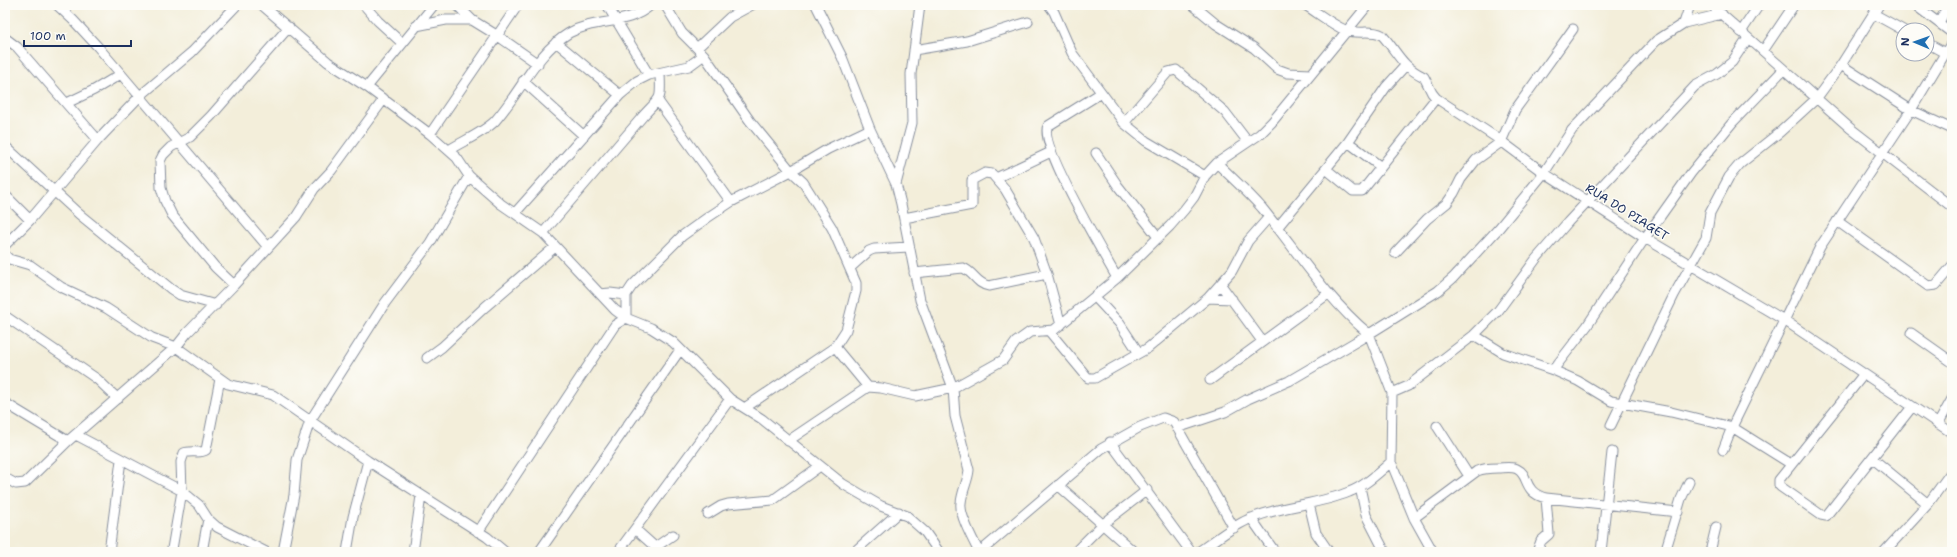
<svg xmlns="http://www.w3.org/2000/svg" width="1957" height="557" viewBox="0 0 1957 557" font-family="'Shantell Sans',sans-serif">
<rect width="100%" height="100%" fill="#fdfcf7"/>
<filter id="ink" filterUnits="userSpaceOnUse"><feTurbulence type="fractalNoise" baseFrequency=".025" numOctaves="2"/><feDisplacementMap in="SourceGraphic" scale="8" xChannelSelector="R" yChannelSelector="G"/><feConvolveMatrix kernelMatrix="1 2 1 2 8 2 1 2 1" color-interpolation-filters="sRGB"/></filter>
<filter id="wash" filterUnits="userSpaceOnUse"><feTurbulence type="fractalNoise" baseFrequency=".012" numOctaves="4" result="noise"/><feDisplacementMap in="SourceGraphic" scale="16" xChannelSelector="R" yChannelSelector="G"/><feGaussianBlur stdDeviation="0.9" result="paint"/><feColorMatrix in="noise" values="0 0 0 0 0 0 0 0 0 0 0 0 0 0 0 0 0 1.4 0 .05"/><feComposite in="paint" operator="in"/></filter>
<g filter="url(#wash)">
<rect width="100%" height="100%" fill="#f3eeda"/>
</g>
<g filter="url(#ink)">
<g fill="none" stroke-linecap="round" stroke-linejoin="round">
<g stroke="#878e9c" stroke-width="11">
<path id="minor" d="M 57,5 L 73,20 L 98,47 L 268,247
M 262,5 L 328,62 L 367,87 L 430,134 L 457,158 L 469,176 L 501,204 L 543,233 L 615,310 L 626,318 L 651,328 L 673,342 L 730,399 L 762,419 L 843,484 L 881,506 L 907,516 L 925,532 L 939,552
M 364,5 L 378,21 L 402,43
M 457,5 L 472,20 L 498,36 L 538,64
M 607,5 L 649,75
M 665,5 L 682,33 L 704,55 L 750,121 L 791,171 L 803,182 L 832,228 L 856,283 L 856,291 L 846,330 L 835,347 L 746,407
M 816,5 L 842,57 L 870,129 L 896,184 L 901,204 L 920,300 L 953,388 L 955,416 L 969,470 C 968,481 962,491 961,503 C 959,515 973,540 979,552
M 1049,5 L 1054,12 L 1072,53 L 1124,123 L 1146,141 L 1205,176
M 1193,5 L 1216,24 L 1254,48 L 1277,69 L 1288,73 L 1311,74
M 1305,5 C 1318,13 1331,24 1345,30 C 1358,35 1371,29 1382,35 C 1399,54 1400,65 1424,77 L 1432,93 L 1436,98 L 1497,138 L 1544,173 L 1645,238 L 1784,320 L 1952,433
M 1711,5 L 1850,128 L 1952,207
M 1915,5 L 1952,33
M 1874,14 L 1903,30
M 1684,23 L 1690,5
M 1939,23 L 1948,5
M 416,26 L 446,20 L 472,20
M 1741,32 L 1759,5
M 5,38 L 17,47 L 98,140
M 556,42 L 620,95
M 1927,43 L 1945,53
M 697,48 L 730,17 L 752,5
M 914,50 L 967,41 L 1028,22
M 1763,51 L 1794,5
M 1841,65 L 1911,110 L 1952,129
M 523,81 L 584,136
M 367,87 L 434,5
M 1101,93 L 1048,126 C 1037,142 1106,258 1117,278
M 658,101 L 731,202
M 67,103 L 94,90 L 121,74
M 1124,123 L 1168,72 L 1176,70 L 1225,112 L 1248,142
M 430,134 L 518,5
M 1348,142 L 1381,167
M 5,146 L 79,214 L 171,289 L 180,295 L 216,305
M 449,150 C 463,141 483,133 495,121 C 520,93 536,53 569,33 C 595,18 628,26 651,5
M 1096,153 L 1118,186 L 1158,237
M 1217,163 C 1232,178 1248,192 1262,208 C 1297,251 1326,298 1369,334 L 1438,291 L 1453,278 L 1499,228 L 1544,173 L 1572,130 L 1656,41 L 1684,23 L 1722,14
M 1326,169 L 1353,191 L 1362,191 L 1436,98
M 996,178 L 1051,152
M 896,184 L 912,123 L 911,74 L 920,5
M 5,195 L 30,220
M 515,213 L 620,95 L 637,81 L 649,75 L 689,66 L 704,55
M 904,218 L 972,205 L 972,180 L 985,173 L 992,174 L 1005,189 L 1034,238 L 1047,274 L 1061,325
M 1837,221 L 1928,286 L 1936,285 L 1952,266
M 1277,228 L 1348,142 L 1386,87 L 1405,66
M 543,233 L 643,116 C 662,95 661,102 660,73
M 5,245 L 30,220 L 98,140 L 140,96 L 192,52 L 237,5
M 1395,253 L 1427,219 L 1447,203 L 1454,193 L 1461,179 L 1476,160 L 1501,142 L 1515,110 L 1573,29
M 5,255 L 9,259 L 30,265 L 61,287 L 106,308 L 152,338 L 176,347 L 228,384 L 273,395 L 368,461 L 487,537 L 505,552
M 850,268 L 869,251 L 874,249 L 909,247
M 914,273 L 963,268 C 974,272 976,284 989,286 L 1047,274
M 234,285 L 215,267 L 172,215 L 165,201 L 161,188 L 160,161 L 163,155 L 171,147 L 190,137 L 211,116 L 289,27
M 1221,285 L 1262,341
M 600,294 L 610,293 L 626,295
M 1095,297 L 1120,324 L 1139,353
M 1208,298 L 1232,299
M 5,316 L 97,379 L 118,399
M 1049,331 L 1088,378 L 1095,378 L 1148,348 L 1208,298 L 1232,271 L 1248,241 L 1269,217
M 1911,333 L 1952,362
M 1474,335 L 1498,311 L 1536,259 L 1568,222 L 1695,86 L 1717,74 L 1732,62 L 1748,38
M 835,347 L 868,387
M 427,358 L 442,347 L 485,307 L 555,247
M 1553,370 L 1587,326 L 1645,238 L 1691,173 L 1732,123 L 1783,70
M 1864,374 L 1779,480 L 1779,485 L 1781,487 L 1821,515 L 1826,516 L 1912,407
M 1210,380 L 1328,294
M 1392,393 L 1408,386 L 1474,335 L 1503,353 L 1553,370 L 1578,381 L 1611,401 L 1671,412 L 1732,427 L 1791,464
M 5,403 L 68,441
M 1938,424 L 1952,399
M 1611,425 L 1674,295 L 1706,238 L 1710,213 L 1729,177 L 1740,164 L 1780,132 L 1816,99 L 1841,65 L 1879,5
M 1437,426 L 1469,476
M 1177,428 L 1225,412 L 1248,399 L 1289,381 L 1369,334 L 1392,393 L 1391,462 L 1414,518 L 1433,552
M 76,435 L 182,491 L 199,505 L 208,519 L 217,527 L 266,552
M 788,441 L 868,387 L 881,388 L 915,396 L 953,388 L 1003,360 L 1016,342 L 1030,332 L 1054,330 L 1117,278 L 1170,226 L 1184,210 L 1194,197 L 1205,176 L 1217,163 L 1260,134 L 1272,122 L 1368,5
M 1110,442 L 1191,552
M 1723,450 L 1732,427 L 1820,247 L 1911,110 L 1952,42
M 1872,458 L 1928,504
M 5,478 L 16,484 L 25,483 L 68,441 L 176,347 L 187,333 L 234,285 L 296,217 L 314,189 L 331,171 L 384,99
M 1058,485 L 1134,552
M 1360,487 L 1366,515 L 1385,552
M 1309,504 L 1316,533 L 1329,552
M 708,514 L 721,506 L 728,504 L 773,500 L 820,466
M 1251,518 L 1275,552
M 1414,518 L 1477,471 C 1484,468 1490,468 1498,468 C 1503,468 1512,466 1517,469 C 1530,475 1522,492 1546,498 L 1678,512
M 635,529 L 654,546 L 657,546 L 673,535
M 478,532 L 615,325 L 626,318 L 626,295 L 632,286 L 682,236 L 707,218 L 731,202 L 791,171 L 828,149 L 870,129
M 172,549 L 182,491 L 181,462 L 184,453 C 191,450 201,454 206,450 L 220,379
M 109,552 L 121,460
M 202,552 L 208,519
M 283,552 L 294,495 L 297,460 L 310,421 L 385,303 L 430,243 L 469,176
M 347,552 L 353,517 L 368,461
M 413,552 L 421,496
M 539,552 L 680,350
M 618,552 L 730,399
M 854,552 L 899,512
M 980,552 L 1101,449 L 1140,427 L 1163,418 L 1174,422 L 1234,528
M 1075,552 L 1103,524 L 1147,490
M 1198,552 C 1215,541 1233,525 1252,518 C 1283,505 1318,505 1349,492 C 1365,486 1378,473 1391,462
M 1537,552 L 1541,541 L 1549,534 L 1546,498
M 1601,552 L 1612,452
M 1665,552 L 1681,499 L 1689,482
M 1710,552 L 1716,527
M 1884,552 L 1928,504 L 1952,471"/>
</g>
<use href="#minor" stroke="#fff" stroke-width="9"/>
</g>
</g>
<g text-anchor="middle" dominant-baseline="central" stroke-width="3" stroke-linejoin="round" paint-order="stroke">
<g font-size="12" fill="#1b2f5e" stroke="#fdfcf7">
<text transform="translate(1627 212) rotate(32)">RUA DO PIAGET</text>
</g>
</g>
<rect width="1957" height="557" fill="none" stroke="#fdfcf7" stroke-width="20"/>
<g transform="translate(1915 42) rotate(272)"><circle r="19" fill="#fdfcf7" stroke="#a3aaba"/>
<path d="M0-3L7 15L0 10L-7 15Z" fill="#1f6fb2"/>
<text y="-6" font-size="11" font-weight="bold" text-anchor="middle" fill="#1b2f5e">N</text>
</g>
<path d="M24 40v6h107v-6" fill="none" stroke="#1b2f5e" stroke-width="2"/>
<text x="30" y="40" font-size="12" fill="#1b2f5e" stroke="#fdfcf7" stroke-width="3" paint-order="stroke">100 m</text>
</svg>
